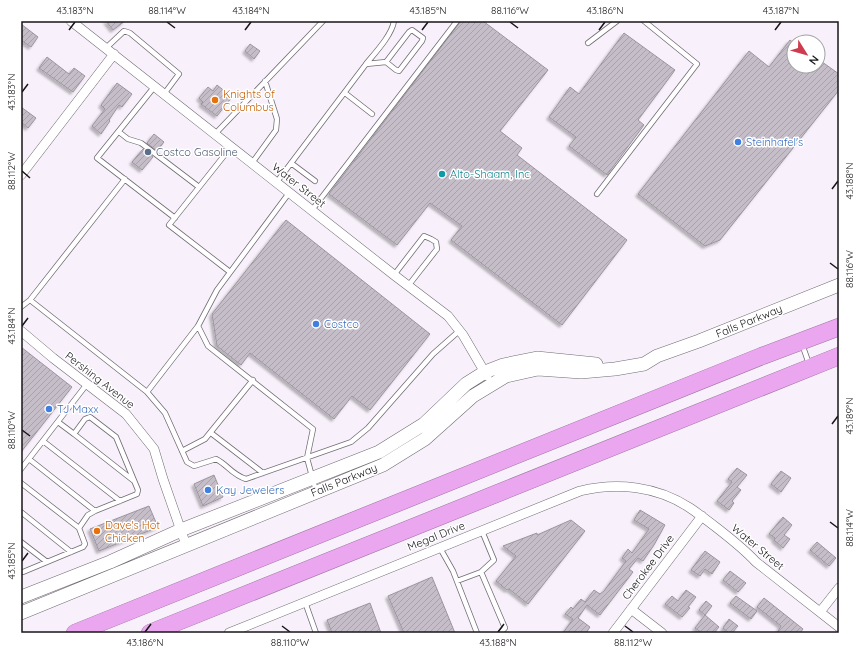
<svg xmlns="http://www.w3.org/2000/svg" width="860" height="654" viewBox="0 0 860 654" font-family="Quicksand,sans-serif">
<defs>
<pattern id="building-hatch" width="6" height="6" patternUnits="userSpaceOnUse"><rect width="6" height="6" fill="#c5bec8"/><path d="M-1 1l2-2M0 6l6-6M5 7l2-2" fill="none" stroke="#a8a2ab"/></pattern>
<filter id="shadow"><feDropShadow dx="-2.5" dy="2.5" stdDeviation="1" flood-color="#0004"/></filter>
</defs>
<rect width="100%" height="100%" fill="#f8f1fb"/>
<path fill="url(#building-hatch)" stroke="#9c959f" filter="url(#shadow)" d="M 106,21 L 125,21 L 113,30 Z
M 461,21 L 483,21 L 548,70 L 500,131 L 522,148 L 517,155 L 627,240 L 562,325 L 451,240 L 462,226 L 430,203 L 397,245 L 329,194 Z
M 21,24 L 38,37 L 31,47 L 21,40 Z
M 624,33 L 675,70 L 638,120 L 644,125 L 607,175 L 569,146 L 576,137 L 549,117 L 570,87 L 579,94 Z
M 790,40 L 794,43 L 794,66 L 818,66 L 818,59 L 839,74 L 839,90 L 720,240 L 705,246 L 638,194 L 749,51 L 769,67 Z
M 250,44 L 260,51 L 254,59 L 245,51 Z
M 47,57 L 69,74 L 74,68 L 85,76 L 73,92 L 39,68 Z
M 117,83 L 132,94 L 122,107 L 119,105 L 109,120 L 110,121 L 101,134 L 92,126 L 105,109 L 101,105 Z
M 217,85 L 232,97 L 217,116 L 201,104 L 203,102 L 199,98 L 208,87 L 213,91 Z
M 21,107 L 36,118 L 28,128 L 21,122 Z
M 154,134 L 164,142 L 157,151 L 147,143 Z
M 143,149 L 153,157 L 142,170 L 132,162 Z
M 286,220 L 430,334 L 370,410 L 352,396 L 334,419 L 250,353 L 241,365 L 217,346 L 212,314 Z
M 21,347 L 72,387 L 21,452 Z
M 737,468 L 747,475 L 737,487 L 741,490 L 732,501 L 734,503 L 729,510 L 717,501 L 732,482 L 728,479 Z
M 781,471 L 791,478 L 781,492 L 771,484 Z
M 214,475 L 223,497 L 203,506 L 194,484 Z
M 149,506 L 158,527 L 99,551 L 90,529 Z
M 640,510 L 665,525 L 654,545 L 643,561 L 638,558 L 629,569 L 633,572 L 600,615 L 587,605 L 578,618 L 590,627 L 586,633 L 563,633 L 573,619 L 565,614 L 571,607 L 573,609 L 581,599 L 585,602 L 594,590 L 600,594 L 604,591 L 626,561 L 622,558 L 628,549 L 632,553 L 649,529 L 634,520 Z
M 783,517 L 792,525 L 784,535 L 790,539 L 783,548 L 774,540 L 775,538 L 769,534 Z
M 571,520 L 585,531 L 528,604 L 509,589 L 507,590 L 496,581 L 516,556 L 503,546 L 537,533 L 537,535 Z
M 817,542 L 836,558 L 829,566 L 810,550 Z
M 705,551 L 720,562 L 712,574 L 705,569 L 700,576 L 691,570 Z
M 730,571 L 746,583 L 738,592 L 723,580 Z
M 432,577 L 455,633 L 404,633 L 388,596 Z
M 686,590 L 696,597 L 688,607 L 690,608 L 682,617 L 665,604 L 672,596 L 678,601 Z
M 736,596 L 757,611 L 751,619 L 730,603 Z
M 764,598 L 803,629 L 800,633 L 777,633 L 781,626 L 757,607 Z
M 706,601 L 712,606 L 705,615 L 699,610 Z
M 370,603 L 381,633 L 332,633 L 327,620 Z
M 705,615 L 719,627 L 714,633 L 702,633 L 695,628 Z
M 729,619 L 738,626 L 732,633 L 729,633 L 723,628 Z"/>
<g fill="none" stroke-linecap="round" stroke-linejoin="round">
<g stroke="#716a73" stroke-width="6">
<path id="lane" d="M 588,43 L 617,21
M 106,48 L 124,31 L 130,33 L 179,74 L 164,94
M 366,64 C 375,53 392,35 394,21
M 155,86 L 97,158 L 175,218
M 345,93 L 372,114
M 119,132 L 128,139 L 141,143 L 199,187
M 215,134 L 323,21
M 252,163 L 276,130 L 277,119 L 265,81
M 291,163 L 315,181
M 276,183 L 366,64 L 386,62 L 396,70 L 399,71 L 422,41 L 423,38 L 412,30 L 409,32 L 386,62
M 597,194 L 697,64 L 644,21
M 312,210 L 457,21
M 230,272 L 169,225 L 231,147
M 394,275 L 424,236 L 431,239 L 436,242 L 437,249 L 408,286
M 30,300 L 147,392 L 165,413 L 187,462 L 194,466 L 216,459 C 228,465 232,475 246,479 L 351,442 L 368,428 L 433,354 L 459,331
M 21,307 L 30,300 L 125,179
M 198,326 L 208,346 L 313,429 L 307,458 L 316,491
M 802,344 L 809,364
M 147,392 L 198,326 L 217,290 L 289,193
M 211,433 L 263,473
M 74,434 L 134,481
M 43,441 L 120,501
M 182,451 L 205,439 L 253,380
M 29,459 L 95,511
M 21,469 L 87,384
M 21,483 L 79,528
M 21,512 L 71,552
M 482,531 L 494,560 L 481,572 L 505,628 L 500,633
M 21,542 L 47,562
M 440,548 L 453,571 L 477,633
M 23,572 L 83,547 L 85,544 L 79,528 L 88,515 L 95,511 L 137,494 L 138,490 L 116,437 L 90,417 L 85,419 L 74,434 L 58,422
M 457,581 L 481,572
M 305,602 L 316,633"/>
</g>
<g stroke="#716a73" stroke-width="10">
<path id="street" d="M 71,21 L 394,275 L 448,316 L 463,335 L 487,376
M 21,175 L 114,54
M 21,331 L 53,358 L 126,414 L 154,449 L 163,479 L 186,545
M 631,609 L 662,633
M 820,612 L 839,588
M 229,633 L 580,491 C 617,482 657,486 690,508 C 699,514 708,521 717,528 C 731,539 744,549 756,562 L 839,627
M 613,633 L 702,516"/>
</g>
<g stroke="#716a73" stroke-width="14">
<path id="secondary" d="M 21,597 L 110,562 L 181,530 L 379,452 L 424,424 L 466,384 L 485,372 L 503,365 L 537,358 L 596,364
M 21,613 L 383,465 L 425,439 L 473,396 L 506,376 L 538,369 L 581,372 L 615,369 L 644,364 L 657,356 L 699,341 L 839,285"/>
</g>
<g stroke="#a074a4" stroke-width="18">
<path id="highway" d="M 75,633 L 762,356 L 839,327
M 150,633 L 839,356"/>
</g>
<use href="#lane" stroke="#fff" stroke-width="4.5"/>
<use href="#street" stroke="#fff" stroke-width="9"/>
<use href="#secondary" stroke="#fff" stroke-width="13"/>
<use href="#highway" stroke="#eaa7ef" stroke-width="17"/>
</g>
<path fill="none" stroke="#181519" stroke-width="1.5" d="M 167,22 L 175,28M 510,22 L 518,28M 69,30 L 75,22M 245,30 L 251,22M 422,30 L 428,22M 599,30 L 605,22M 775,30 L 781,22M 22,92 L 28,84M 22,171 L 30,178M 832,189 L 838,181M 830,263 L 838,269M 22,326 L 28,318M 832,424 L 838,416M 22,430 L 30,436M 830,522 L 838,528M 22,561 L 28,553M 282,626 L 290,632M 625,626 L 633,632M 145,632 L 151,624M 498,632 L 504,624"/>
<g fill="#e8710a" stroke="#fff" stroke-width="1.5">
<circle cx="215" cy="100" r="4"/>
<circle cx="97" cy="531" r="4"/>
</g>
<g fill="#3f7fe0" stroke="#fff" stroke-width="1.5">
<circle cx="738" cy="142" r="4"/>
<circle cx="316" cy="324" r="4"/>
<circle cx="49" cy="409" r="4"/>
<circle cx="208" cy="490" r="4"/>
</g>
<circle fill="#5c6f8a" stroke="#fff" stroke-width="1.5" cx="148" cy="152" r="4"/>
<circle fill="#0f9aa8" stroke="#fff" stroke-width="1.5" cx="442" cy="174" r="4"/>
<g text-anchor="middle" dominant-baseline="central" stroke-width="3" stroke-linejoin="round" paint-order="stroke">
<g font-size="11" fill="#c56008" stroke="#fff" text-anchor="start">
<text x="223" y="94">Knights of<tspan x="223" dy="13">Columbus</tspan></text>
<text x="105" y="525">Dave's Hot<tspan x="105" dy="13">Chicken</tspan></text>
</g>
<g font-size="11" fill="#366cbe" stroke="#fff" text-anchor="start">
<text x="746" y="142">Steinhafel's</text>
<text x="324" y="324">Costco</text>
<text x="57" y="409">TJ Maxx</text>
<text x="216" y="490">Kay Jewelers</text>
</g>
<g font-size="11" fill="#4e5e75" stroke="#fff" text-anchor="start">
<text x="156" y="152">Costco Gasoline</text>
</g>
<g font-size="11" fill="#0d838f" stroke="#fff" text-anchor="start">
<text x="450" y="174">Alto-Shaam, Inc</text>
</g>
<g font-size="11" fill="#181519" stroke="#fff">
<text transform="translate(299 185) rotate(38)">Water Street</text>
<text transform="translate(749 321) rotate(-22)">Falls Parkway</text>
<text transform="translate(100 380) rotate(38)">Pershing Avenue</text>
<text transform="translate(344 480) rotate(-22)">Falls Parkway</text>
<text transform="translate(436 536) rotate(-22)">Megal Drive</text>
<text transform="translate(758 547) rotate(40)">Water Street</text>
<text transform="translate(648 567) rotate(-53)">Cherokee Drive</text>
</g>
</g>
<rect width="860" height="654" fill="none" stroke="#ffffff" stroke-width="44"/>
<g transform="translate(806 54) rotate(127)"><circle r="19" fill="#ffffff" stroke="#a3a1a3"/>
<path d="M0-3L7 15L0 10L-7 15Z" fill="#cd3d4f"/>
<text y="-6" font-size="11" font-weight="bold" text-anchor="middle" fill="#181519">N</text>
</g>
<rect x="22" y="22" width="816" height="610" fill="none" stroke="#181519" stroke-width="1.5"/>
<g font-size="10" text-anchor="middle" fill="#181519">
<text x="75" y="14">43.183°N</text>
<text x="167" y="14">88.114°W</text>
<text x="251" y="14">43.184°N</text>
<text x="428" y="14">43.185°N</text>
<text x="510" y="14">88.116°W</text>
<text x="605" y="14">43.186°N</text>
<text x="781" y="14">43.187°N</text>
<text transform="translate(11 92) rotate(-90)" y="4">43.183°N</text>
<text transform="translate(11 171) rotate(-90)" y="4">88.112°W</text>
<text transform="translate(849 181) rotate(-90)" y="4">43.188°N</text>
<text transform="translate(849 269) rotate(-90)" y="4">88.116°W</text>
<text transform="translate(11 326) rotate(-90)" y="4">43.184°N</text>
<text transform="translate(849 416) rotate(-90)" y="4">43.189°N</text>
<text transform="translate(11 430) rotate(-90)" y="4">88.110°W</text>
<text transform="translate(849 528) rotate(-90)" y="4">88.114°W</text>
<text transform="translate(11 561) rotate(-90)" y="4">43.185°N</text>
<text x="145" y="646">43.186°N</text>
<text x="290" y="646">88.110°W</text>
<text x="498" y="646">43.188°N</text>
<text x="633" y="646">88.112°W</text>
</g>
</svg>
